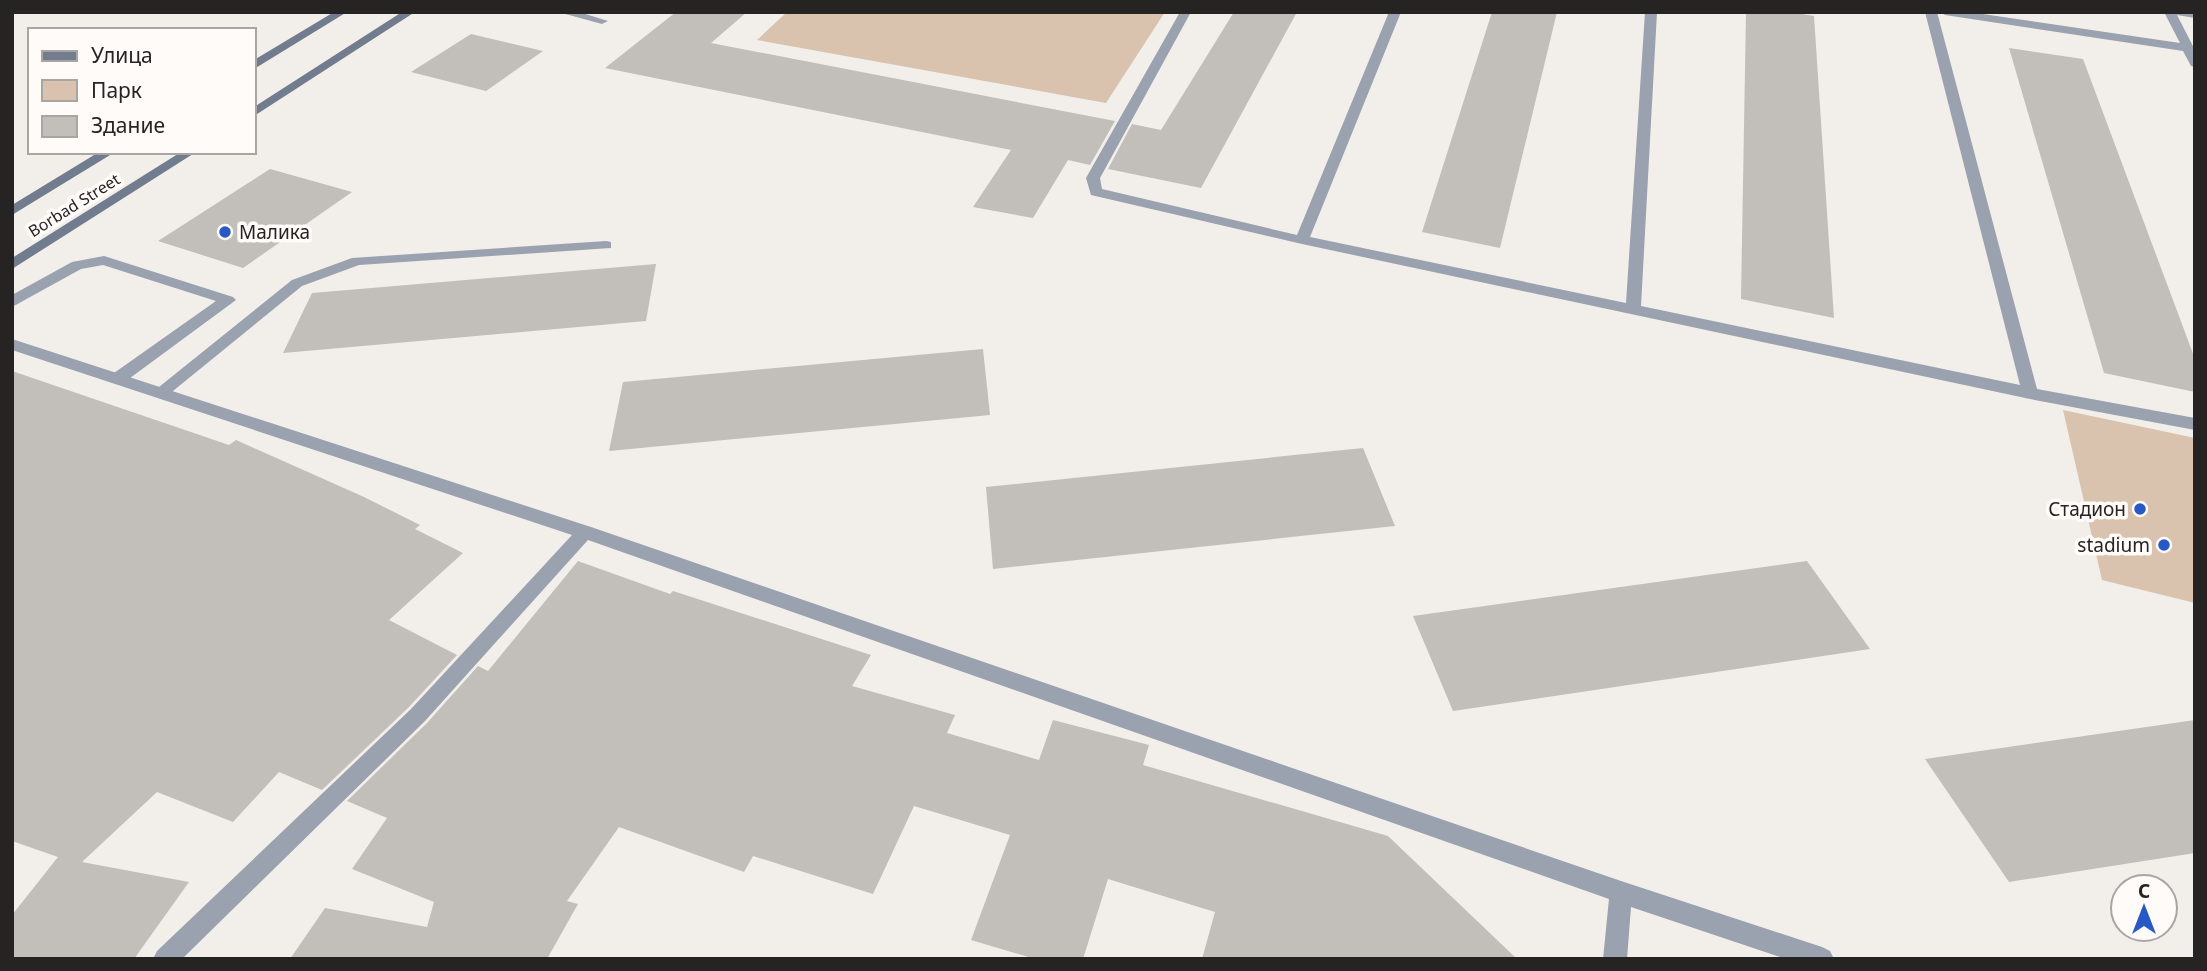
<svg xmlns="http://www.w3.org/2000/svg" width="2207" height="971" viewBox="0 0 2207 971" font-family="'Noto Sans',sans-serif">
<rect width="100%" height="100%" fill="#f2eeea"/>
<path fill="#d9c3af" d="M 787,12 L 1165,12 L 1106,103 L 757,40 Z
M 2063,410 L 2195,438 L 2195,603 L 2102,580 Z"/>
<path fill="#c2beba" d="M 676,12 L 747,12 L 711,43 L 1115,121 L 1090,165 L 1068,160 L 1033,218 L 973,207 L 1011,150 L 605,68 Z
M 1234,12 L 1297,12 L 1201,188 L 1108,169 L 1132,124 L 1161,130 Z
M 1492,12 L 1557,12 L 1500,248 L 1422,232 Z
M 1746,12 L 1791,12 L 1814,16 L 1834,318 L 1741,299 Z
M 471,34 L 543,51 L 486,91 L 411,72 Z
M 2009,48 L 2083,59 L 2195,359 L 2195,392 L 2104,373 Z
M 270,169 L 352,192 L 243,268 L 158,241 Z
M 656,264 L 646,321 L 283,353 L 312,293 Z
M 983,349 L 990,415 L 609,451 L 623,382 Z
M 12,371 L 229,445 L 236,440 L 364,497 L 420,525 L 415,529 L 463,553 L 389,620 L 457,655 L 409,707 L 322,790 L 279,772 L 233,822 L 157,792 L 82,862 L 189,882 L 134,959 L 12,959 L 12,915 L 58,857 L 12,841 Z
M 1363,448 L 1395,526 L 993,569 L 986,487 Z
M 578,561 L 670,594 L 673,591 L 871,655 L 852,686 L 955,715 L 947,733 L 1039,760 L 1053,720 L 1149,745 L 1143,765 L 1388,836 L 1517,959 L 1202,959 L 1215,912 L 1108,879 L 1083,959 L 1035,959 L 971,940 L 1010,835 L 914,806 L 873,894 L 753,856 L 744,872 L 619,827 L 567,901 L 578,904 L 547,959 L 290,959 L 325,908 L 427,927 L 434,902 L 352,869 L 387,818 L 347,801 L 427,723 L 478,666 L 488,671 Z
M 1807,561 L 1870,649 L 1453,711 L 1413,616 Z
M 2195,720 L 2195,853 L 2009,882 L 1925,759 Z"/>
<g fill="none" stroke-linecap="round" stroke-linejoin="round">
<path fill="#9aa1af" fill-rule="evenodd" d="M 558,12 L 579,12 L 608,21 L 602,24 Z
M 606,241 L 611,242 L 611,248 L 359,265 L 302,286 L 168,395 L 162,397 L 154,391 L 292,280 L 352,258 Z
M 104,256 L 233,297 L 236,300 L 126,381 L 114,381 L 112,377 L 114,373 L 216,301 L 103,265 L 81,269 L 12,307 L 12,295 L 72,262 Z"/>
<path fill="#9aa1af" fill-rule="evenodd" d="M 1180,12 L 1191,12 L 1100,178 L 1102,189 L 1297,235 L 1389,12 L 1401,12 L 1310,237 L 1626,303 L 1645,12 L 1657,12 L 1641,306 L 2020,385 L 1925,12 L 1937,12 L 2037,389 L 2195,418 L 2195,430 L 2030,399 L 1302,244 L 1091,195 L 1086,178 Z
M 1940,12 L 1969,12 L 2180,43 L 2164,12 L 2195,12 L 2195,18 L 2177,15 L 2195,50 L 2195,67 L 2191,66 L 2183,51 L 1945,15 Z
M 12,339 L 591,527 L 1621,881 L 1822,947 L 1830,951 L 1834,959 L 1786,959 L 1631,907 L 1627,959 L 1603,959 L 1609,899 L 588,540 L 425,721 L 182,959 L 153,959 L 157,951 L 411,709 L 572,535 L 12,350 Z"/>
<path fill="#717c8f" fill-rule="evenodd" d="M 334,12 L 347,12 L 254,69 L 254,60 Z
M 402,12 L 415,12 L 254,116 L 254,107 Z
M 99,152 L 115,152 L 12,215 L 12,205 Z
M 181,152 L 196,152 L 12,269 L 12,258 Z"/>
</g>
<g fill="#2658c6" stroke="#fffbf8" stroke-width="2.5">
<circle cx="225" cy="232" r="7"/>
<circle cx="2140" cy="509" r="7"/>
<circle cx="2164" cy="545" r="7"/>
</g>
<g text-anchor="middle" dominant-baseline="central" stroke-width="7" stroke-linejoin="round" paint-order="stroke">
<g font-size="16" fill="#252423" stroke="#fffbf8">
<text transform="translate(74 205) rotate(-32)">Borbad Street</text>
</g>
<g font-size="19" fill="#252423" stroke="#fffbf8" text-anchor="end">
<text x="239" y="232" text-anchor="start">Малика</text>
<text x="2126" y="509">Стадион</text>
<text x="2150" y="545">stadium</text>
</g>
</g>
<rect width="2207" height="971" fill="none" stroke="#252423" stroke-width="28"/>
<rect x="28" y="28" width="228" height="126" fill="#fffbf8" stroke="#a8a5a3" stroke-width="2"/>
<rect x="42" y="51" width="35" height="10" fill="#717c8f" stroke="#a8a5a3" stroke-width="2"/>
<text x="91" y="63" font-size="21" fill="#252423">Улица</text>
<rect x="42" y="80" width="35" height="21" fill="#d9c3af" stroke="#a8a5a3" stroke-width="2"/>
<text x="91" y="98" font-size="21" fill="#252423">Парк</text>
<rect x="42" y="116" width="35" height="21" fill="#c2beba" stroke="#a8a5a3" stroke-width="2"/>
<text x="91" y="133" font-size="21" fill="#252423">Здание</text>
<g transform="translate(2144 908)"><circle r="33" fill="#fffbf8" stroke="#a8a5a3" stroke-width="2"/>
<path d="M0-5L12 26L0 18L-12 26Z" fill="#2658c6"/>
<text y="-10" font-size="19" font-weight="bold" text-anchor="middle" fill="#252423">С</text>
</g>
</svg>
